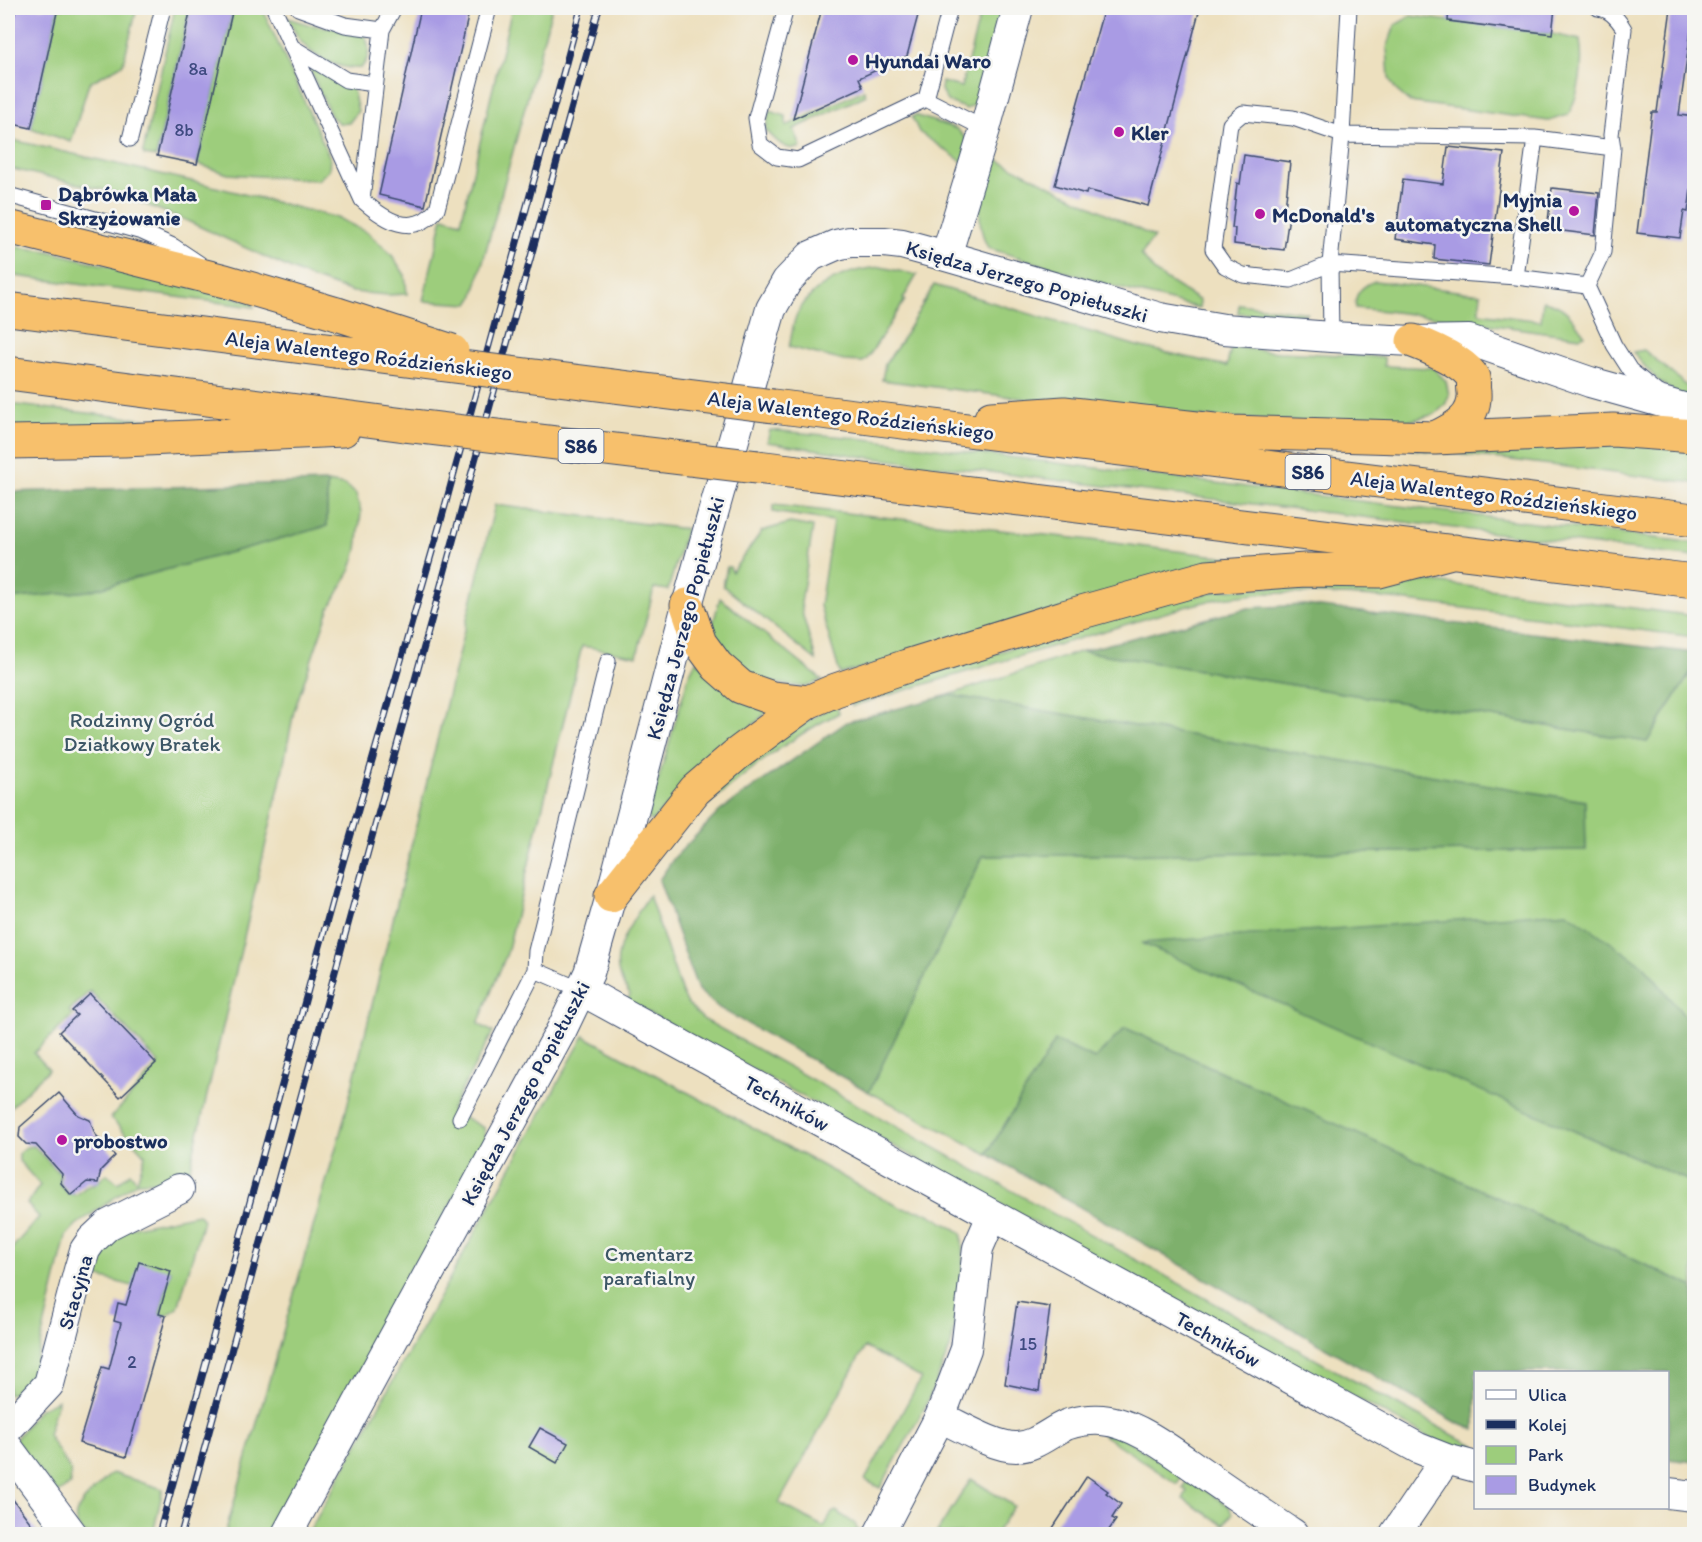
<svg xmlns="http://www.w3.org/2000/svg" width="1702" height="1542" viewBox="0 0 1702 1542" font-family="Itim,sans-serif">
<rect width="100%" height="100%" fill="#f6f6f2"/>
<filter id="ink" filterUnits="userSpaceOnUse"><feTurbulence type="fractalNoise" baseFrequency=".0167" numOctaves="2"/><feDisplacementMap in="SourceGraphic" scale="12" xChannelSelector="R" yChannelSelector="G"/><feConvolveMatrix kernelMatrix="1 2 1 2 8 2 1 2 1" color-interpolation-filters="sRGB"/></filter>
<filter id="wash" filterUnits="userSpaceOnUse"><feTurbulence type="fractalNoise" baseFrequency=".008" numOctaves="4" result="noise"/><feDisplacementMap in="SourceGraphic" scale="24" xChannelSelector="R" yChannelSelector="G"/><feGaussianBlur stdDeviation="1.35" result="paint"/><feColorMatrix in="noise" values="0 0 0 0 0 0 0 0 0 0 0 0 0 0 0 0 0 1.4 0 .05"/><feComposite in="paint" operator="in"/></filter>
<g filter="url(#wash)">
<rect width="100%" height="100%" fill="#ede0bf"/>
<path fill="#9dcd7c" stroke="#5c7e6d" stroke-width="1.5" d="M 58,8 L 137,8 L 123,64 L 89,83 L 71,142 L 31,128 Z
M 175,8 L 190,8 L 156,157 L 144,155 L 143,152 Z
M 233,8 L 262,8 L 330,158 L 329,170 L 318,180 L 228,174 L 197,164 Z
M 512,8 L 552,8 L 473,298 L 469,304 L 423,301 L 443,217 L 461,222 Z
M 982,8 L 1007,8 L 978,103 L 966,109 L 947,101 L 941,90 L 942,82 L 961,87 Z
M 1411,16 L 1552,34 L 1580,40 C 1584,65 1580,94 1568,115 L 1548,121 L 1410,102 L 1396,90 L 1389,78 L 1387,48 L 1395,25 Z
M 287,18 L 311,25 L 362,32 C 371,44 371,57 361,68 C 339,70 312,57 299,39 C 295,32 291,24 287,18 Z
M 307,63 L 330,79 L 353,90 L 358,111 L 349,123 L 340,124 L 331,116 Z
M 864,90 L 866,95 L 794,129 L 801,147 C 787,153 775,140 766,130 L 769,111 L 786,116 L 786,126 Z
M 915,115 L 957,129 L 967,140 L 964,163 L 919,132 L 912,117 Z
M 8,139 L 200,183 L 338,218 L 368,233 L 391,254 L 405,275 L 407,294 L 388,295 L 353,292 L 311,278 L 183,219 L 113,192 L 8,168 Z
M 988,155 L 1154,237 L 1141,255 L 1157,274 L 1200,301 L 1199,308 L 1115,287 L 988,248 C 972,218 983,187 988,155 Z
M 8,246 L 48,251 L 252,302 L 254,307 L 8,275 Z
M 881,267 L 917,275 L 903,299 L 905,300 L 867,359 L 863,362 L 844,361 L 789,347 C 792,337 792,324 797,314 C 814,283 848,269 881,267 Z
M 1375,281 L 1481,294 L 1479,313 L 1541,321 L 1543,301 C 1566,305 1572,318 1585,335 L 1580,337 C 1505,327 1431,315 1356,308 C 1353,294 1363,285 1375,281 Z
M 934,285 L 1137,346 L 1227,366 L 1231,347 L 1279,352 L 1384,357 L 1384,366 L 1433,368 L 1446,381 L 1449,395 L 1445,405 L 1435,414 L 1391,426 L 1141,414 L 882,380 L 885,364 L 900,343 Z
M 1239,304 L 1308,313 L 1292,318 L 1238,313 Z
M 1644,350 L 1694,392 L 1694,400 C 1665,391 1652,376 1633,352 Z
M 8,404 L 193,425 L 8,430 Z
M 770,430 L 857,438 L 1694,543 L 1694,557 L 865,457 L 767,442 Z
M 1694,443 L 1694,483 L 1503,459 L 1410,449 Z
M 327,482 L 345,485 L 356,494 L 361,512 L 357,550 L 351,569 L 329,609 L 294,711 L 280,783 L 190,1168 L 184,1177 L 178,1181 L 137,1182 L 76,1225 L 66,1236 L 29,1390 L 8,1394 L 8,1253 L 39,1217 L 27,1204 L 40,1185 L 19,1161 L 19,1153 L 26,1147 L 34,1146 L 60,1174 L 60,1184 L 67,1193 L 76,1195 L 87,1186 L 94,1185 L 107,1174 L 118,1183 L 130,1173 L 137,1181 L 145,1155 L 111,1118 L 159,1063 L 90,991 L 69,1011 L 73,1015 L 34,1053 L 49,1069 L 8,1110 L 8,599 L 88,591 L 327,526 Z
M 495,505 L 686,529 L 668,590 L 654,588 L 637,656 L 582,646 L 507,953 L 478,1024 L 493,1032 L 451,1110 L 484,1128 L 486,1139 L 272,1534 L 225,1534 L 343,1123 Z
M 773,505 L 1082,539 L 1249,560 L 840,674 L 820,606 L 833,521 L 773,512 Z
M 790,523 L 813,527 L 801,603 L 803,616 L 816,660 L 723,586 L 727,567 L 730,567 L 732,572 L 762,531 Z
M 1400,580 L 1435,582 L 1694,616 L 1694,637 L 1376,597 L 1324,594 L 1266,593 L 1221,598 L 1188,606 L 852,706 L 849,697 L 1154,605 L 1222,590 Z
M 720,598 L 822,680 L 805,687 L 748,680 L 711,631 Z
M 1082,651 L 1647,742 L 1694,667 L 1694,1028 L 1644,966 L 1143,943 L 1694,1183 L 1694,1287 L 1125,1028 L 1095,1059 L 1055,1042 L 987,1154 L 869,1092 L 983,856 L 1586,850 L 1584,801 L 949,695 Z
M 696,661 L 770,709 L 651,821 L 647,818 L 689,675 Z
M 836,703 L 839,713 C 783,741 736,781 688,821 L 733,770 Z
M 649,895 L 682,993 L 688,1004 L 703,1019 L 1349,1378 L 1455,1436 L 1475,1445 L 1475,1454 L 1443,1445 L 627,1001 L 630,995 C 626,988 621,982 619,974 C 611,948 636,917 649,895 Z
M 584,1036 L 880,1197 L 902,1208 L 925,1212 L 962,1233 L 963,1265 L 951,1346 L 925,1407 L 880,1488 L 865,1480 L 921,1378 L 865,1347 L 779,1503 L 824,1527 L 832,1513 L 836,1511 L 855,1524 L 859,1534 L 308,1534 Z
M 198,1214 L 203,1220 L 178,1308 L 166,1316 L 159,1314 L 171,1271 L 132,1286 L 85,1273 L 92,1250 L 120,1230 Z
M 58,1400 L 48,1435 L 71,1471 L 70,1485 L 57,1493 L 15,1440 L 38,1410 Z
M 1099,1432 L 1121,1436 L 1182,1475 L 1177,1484 Z
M 112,1473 L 163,1489 L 153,1534 L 84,1534 C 82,1531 77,1526 76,1522 C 71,1507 102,1483 112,1473 Z
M 971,1479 L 1014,1506 L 995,1534 L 941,1534 L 937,1532 Z
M 1188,1479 L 1229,1506 L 1232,1514 L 1224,1525 L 1183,1499 L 1187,1491 L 1182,1488 Z"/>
<path fill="#7eb06c" stroke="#4c7065" stroke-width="1.5" d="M 327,482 L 327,526 L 88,591 L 8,599 L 8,492 Z
M 1305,605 L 1694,653 L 1694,667 L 1647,742 L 1082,651 L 1248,608 Z
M 949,695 L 1585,801 L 1586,850 L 983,856 L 869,1092 L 719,1008 L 698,990 L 659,880 L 674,858 L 720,811 L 847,722 Z
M 1567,912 L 1644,966 L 1694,1028 L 1694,1183 L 1141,943 Z
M 1125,1028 L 1694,1287 L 1694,1462 L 1668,1459 L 1668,1372 L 1476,1372 L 1475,1429 L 1461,1425 L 987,1154 L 1055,1041 L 1095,1059 Z"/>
<g id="blocks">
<path fill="#a99be4" d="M 16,8 L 58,8 L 31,128 L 8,123 L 8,45 Z
M 191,8 L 233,8 L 197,164 L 157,156 Z
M 421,8 L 470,8 L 425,206 L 379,195 Z
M 822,8 L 920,8 L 907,56 L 859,78 L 863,87 L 793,119 Z
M 1104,8 L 1200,8 L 1148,206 L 1087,190 L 1086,194 L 1055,185 Z
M 1449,8 L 1555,8 L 1552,34 L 1448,21 Z
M 1671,8 L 1694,8 L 1679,115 L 1695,117 L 1695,159 L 1688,212 L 1684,211 L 1680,238 L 1637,233 L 1652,112 L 1657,112 Z
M 1448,147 L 1504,153 L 1489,265 L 1434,259 L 1435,245 L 1395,239 L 1403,179 L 1443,184 Z
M 1244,155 L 1290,162 L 1285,209 L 1290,209 L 1284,250 L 1234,244 L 1235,228 L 1232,228 L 1237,183 L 1240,184 Z
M 1552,188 L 1599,193 L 1595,235 L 1547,229 Z
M 90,994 L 156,1063 L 120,1097 L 59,1032 L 77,1015 L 72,1011 Z
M 59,1093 L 78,1115 L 90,1120 L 95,1134 L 115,1156 L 101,1170 L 98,1183 L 87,1182 L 71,1195 L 61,1183 L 62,1174 L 36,1145 L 26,1144 L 19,1137 L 20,1127 Z
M 139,1262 L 171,1271 L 159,1314 L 166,1316 L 126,1457 L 79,1443 L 102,1367 L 109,1369 L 121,1323 L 114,1321 L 118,1303 L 126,1305 Z
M 1017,1302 L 1050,1307 L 1039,1391 L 1005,1384 Z
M 540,1428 L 568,1443 L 557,1463 L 529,1447 Z
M 1087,1476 L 1108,1491 L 1106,1493 L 1121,1504 L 1112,1518 L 1116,1520 L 1106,1534 L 1049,1534 Z
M 8,1493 L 39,1534 L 8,1534 Z"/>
</g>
</g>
<g filter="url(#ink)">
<use href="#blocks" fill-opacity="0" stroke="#3a4a6d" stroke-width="1.5"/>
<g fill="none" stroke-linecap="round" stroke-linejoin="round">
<g stroke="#3a4a6d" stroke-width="17">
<path id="lane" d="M 274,8 L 362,200 C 385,220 413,239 437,209 L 489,8
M 298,8 L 345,25 L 382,30
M 786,8 L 756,118 L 760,144 L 777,157 L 798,160 L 926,99 L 950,8
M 1598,8 C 1610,9 1618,19 1624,29 L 1611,135 L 1613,148
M 292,47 L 346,80 L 375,84
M 926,99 L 985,129
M 130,139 L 163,8
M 8,195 L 142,232 L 173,246 L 200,264
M 362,200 L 382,30 L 394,8
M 1516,277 L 1535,138
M 1587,286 L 1516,277 L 1330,264 L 1291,280 L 1243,275 L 1225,266 L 1213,249 L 1230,124 L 1243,113 L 1293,118 L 1342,135 L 1535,138 L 1613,148 L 1603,252 L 1587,286 L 1614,345 L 1630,370 L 1659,394
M 1331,337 L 1330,264 L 1342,135 L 1349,8
M 535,970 L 581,990
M 460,1118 L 535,970 L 536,951 L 608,661"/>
</g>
<g stroke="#3a4a6d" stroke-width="32">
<path id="street" d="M 946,256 L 985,129 L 1018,8
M 581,990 L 1418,1448 L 1446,1459 L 1476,1467
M 940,1417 C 960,1426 994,1447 1016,1447 C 1035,1447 1050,1432 1066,1425 C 1076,1421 1091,1419 1102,1420 C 1138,1423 1176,1455 1206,1475 C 1235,1495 1264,1515 1293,1534
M 8,1428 L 49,1384 L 79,1270 L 85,1250 L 92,1240 L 108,1225 L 179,1189
M 8,1448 L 72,1534
M 1668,1493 L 1694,1496
M 287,1534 L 562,1029 L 589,973 L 611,896 L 687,605 L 771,309 L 787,281 L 811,256 L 836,245 L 850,242 L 884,242 L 902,244 L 946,256 L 1160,318 L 1224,329 L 1331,337 L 1413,341 L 1469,340 L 1590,382 L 1694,411
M 879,1534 L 940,1417 L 966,1349 L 978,1248 L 992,1216
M 1395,1534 L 1446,1459"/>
</g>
<g stroke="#3a4a6d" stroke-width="35">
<path id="highway" d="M 8,227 L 225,281 L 337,314
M 8,309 L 334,351
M 1413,341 C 1429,347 1465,362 1473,378 C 1474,381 1473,388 1474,392 C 1476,418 1456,428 1435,438
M 8,373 L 405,425
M 773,406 L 1694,520
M 991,418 L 1064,413 L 1232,432 L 1435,438 L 1613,430 L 1694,436
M 8,442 L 124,440 L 343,430
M 757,467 L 1694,581
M 687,605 L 700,643 L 717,666 L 741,687 L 772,698 L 808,702
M 611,896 L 695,790 L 737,754 L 772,728 L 808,702 L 836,690 L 907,666 L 1064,617 L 1207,577 L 1305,570 L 1379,571 L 1455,551"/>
</g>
<use href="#lane" stroke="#fff" stroke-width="15"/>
<use href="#street" stroke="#fff" stroke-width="30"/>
<use href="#highway" stroke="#f7c06c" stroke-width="33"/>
<g stroke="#1b2f5e" stroke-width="7">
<path id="rail" d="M 159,1534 L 340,873 L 442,517 L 581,8
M 181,1534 L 599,8"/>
</g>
<use href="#rail" stroke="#f6f6f2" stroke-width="4.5" stroke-dasharray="14" stroke-linecap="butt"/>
<g stroke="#3a4a6d" stroke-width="35" stroke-linecap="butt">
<path id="highway-bridge" d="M 337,314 L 452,351
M 334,351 L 773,406
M 405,425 L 757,467"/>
</g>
<use href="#highway-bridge" stroke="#f7c06c" stroke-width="33"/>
</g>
</g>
<g fill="#b5179e" stroke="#f6f6f2" stroke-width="2">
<circle cx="853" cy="60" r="6"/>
<circle cx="1119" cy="132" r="6"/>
<rect x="40" y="199" width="12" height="12" rx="3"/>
<circle cx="1574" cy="211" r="6"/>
<circle cx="1260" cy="214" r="6"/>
<circle cx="62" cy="1140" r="6"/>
</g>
<g text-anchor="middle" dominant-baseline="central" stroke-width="5" stroke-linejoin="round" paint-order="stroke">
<g font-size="18" fill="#3e4a80">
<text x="198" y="69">8a</text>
<text x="184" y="130">8b</text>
<text x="1028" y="1344">15</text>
<text x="132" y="1362">2</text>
</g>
<g fill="#f6f6f2" stroke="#5d6b8a" stroke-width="1.5">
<rect x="558.5" y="429" width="45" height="34" rx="4.5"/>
<rect x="1285.5" y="455" width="45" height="34" rx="4.5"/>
</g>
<g font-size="20" font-weight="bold" fill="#1b2f5e">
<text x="581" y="446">S86</text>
<text x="1308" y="472">S86</text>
</g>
<g font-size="21" font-weight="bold" fill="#1b2f5e" stroke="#f6f6f2" text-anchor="start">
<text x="865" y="60">Hyundai Waro</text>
<text x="1131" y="132">Kler</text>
<text x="58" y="193">Dąbrówka Mała<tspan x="58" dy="24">Skrzyżowanie</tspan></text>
<text x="1562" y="199" text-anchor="end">Myjnia<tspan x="1562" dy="24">automatyczna Shell</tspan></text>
<text x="1272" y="214">McDonald's</text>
<text x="74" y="1140">probostwo</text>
</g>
<g font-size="21" fill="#1b2f5e" stroke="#f6f6f2">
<text transform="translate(1027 281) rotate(16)">Księdza Jerzego Popiełuszki</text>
<text transform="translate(369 355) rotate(7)">Aleja Walentego Roździeńskiego</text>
<text transform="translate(851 415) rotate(7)">Aleja Walentego Roździeńskiego</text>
<text transform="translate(1494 495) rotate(7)">Aleja Walentego Roździeńskiego</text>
<text transform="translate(685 618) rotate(-75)">Księdza Jerzego Popiełuszki</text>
<text transform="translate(525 1093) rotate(-62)">Księdza Jerzego Popiełuszki</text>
<text transform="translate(787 1103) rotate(29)">Techników</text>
<text transform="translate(75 1292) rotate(-74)">Stacyjna</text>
<text transform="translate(1218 1339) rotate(29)">Techników</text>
</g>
<g font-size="21" fill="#3c5666" stroke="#f6f6f2">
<text x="142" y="719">Rodzinny Ogród<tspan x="142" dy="24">Działkowy Bratek</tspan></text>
<text x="649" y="1253">Cmentarz<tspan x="649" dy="24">parafialny</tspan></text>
</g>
</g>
<rect width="1702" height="1542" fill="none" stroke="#f6f6f2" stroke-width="30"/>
<rect x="1474" y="1371" width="195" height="138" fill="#f6f6f2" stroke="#9ea6b7" stroke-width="1.5"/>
<rect x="1486" y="1390" width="30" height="9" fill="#ffffff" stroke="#9ea6b7" stroke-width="1.5"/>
<text x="1528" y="1401" font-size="18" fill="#1b2f5e">Ulica</text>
<rect x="1486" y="1420" width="30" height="9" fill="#1b2f5e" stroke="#9ea6b7" stroke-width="1.5"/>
<text x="1528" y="1431" font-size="18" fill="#1b2f5e">Kolej</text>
<rect x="1486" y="1446" width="30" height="18" fill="#9dcd7c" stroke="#9ea6b7" stroke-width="1.5"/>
<text x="1528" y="1461" font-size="18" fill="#1b2f5e">Park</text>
<rect x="1486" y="1476" width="30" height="18" fill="#a99be4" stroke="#9ea6b7" stroke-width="1.5"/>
<text x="1528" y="1491" font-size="18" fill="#1b2f5e">Budynek</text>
</svg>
